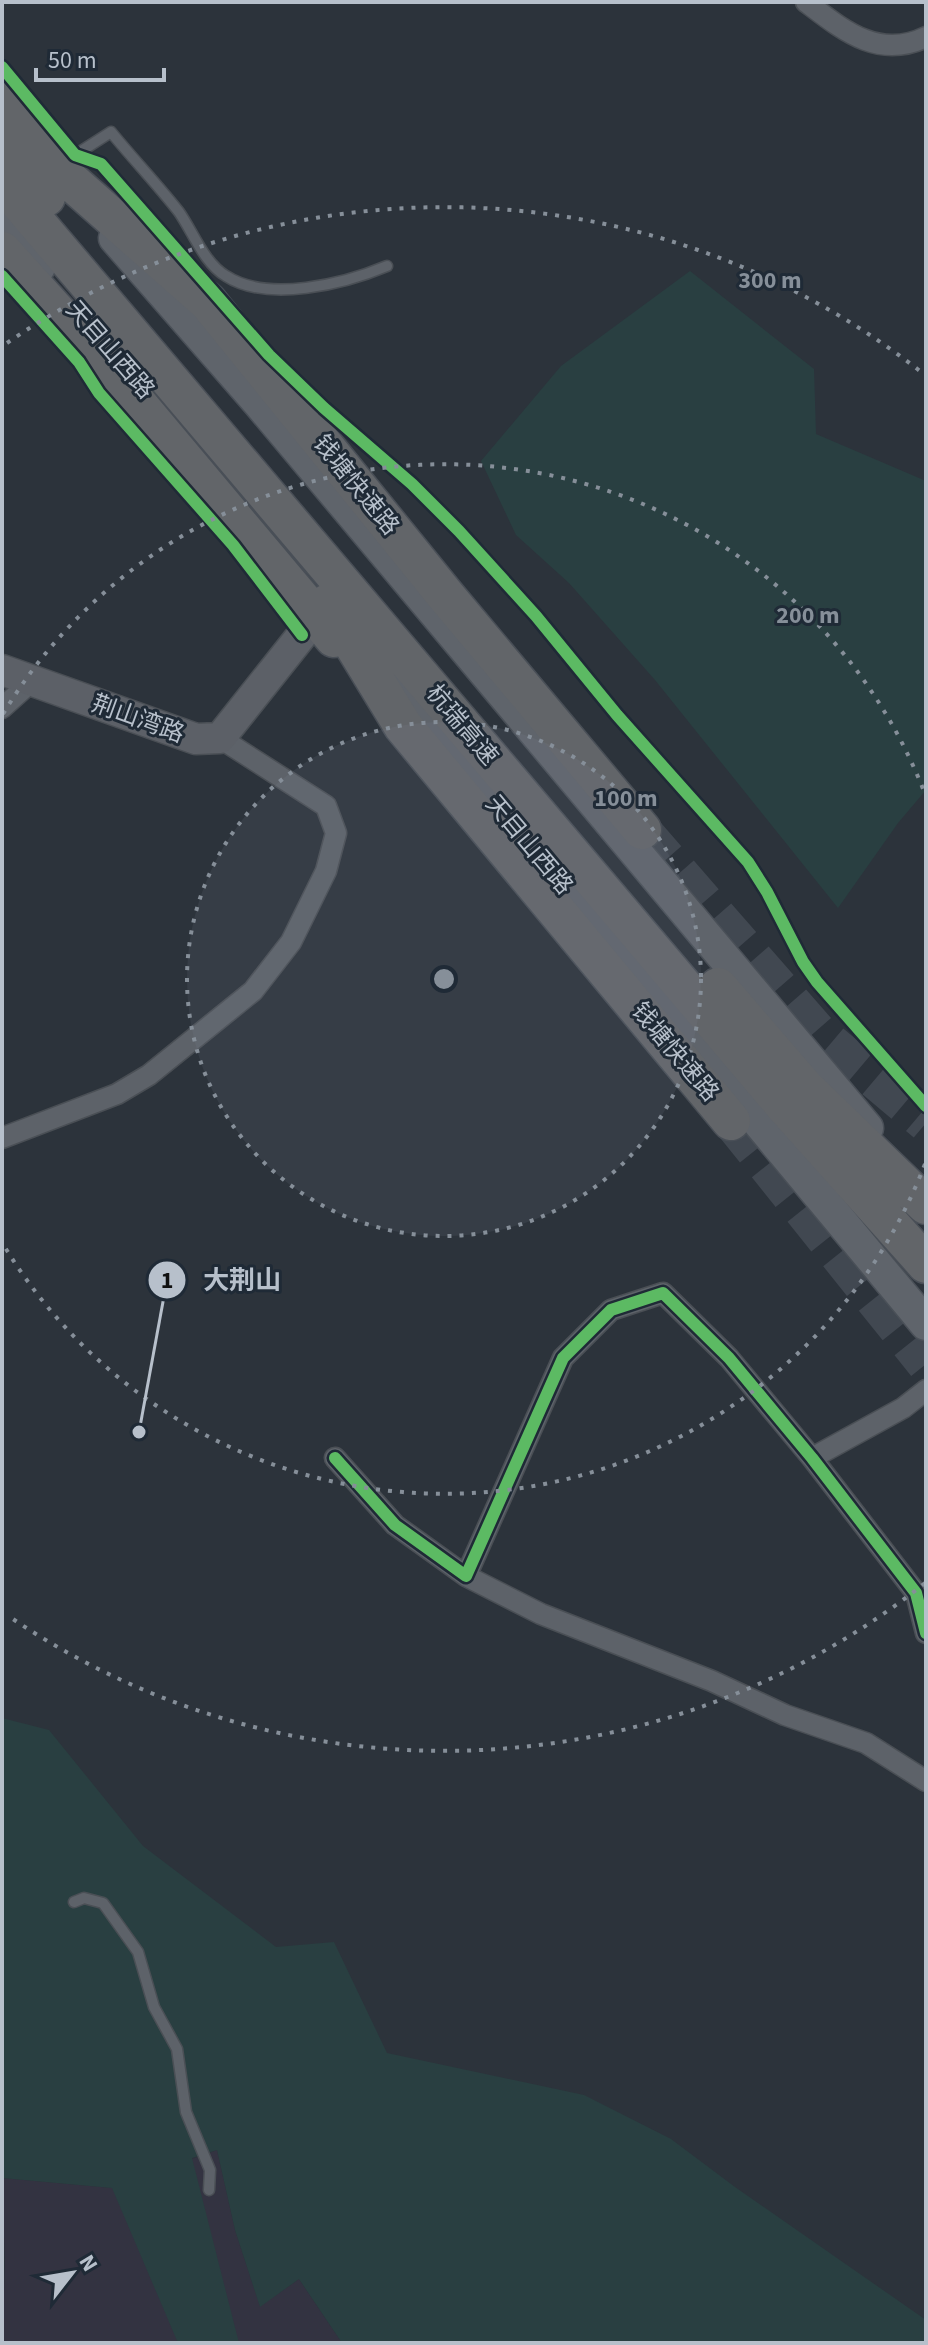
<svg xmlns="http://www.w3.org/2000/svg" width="928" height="2345" viewBox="0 0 928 2345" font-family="'Source Sans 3','Noto Sans SC',sans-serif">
<rect width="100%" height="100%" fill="#2c333b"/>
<path fill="#333341" d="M 217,2150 L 235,2230 L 260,2306 L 299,2279 L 342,2343 L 2,2343 L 5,2264 L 2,2178 L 112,2188 Z"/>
<path fill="#293f41" d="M 690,271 L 814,369 L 816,434 L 926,481 L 926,790 L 898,823 L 838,908 L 655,680 L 569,583 L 516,535 L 481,461 L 561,366 Z
M 2,1718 L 49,1730 L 143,1846 L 276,1947 L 334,1942 L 387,2053 L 584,2095 L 671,2139 L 735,2187 L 926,2320 L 926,2343 L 342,2343 L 299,2279 L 260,2307 L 235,2230 L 217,2150 L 192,2158 L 239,2343 L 178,2343 L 112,2188 L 2,2178 Z"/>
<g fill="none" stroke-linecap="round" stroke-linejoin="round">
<path stroke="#414851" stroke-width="38" stroke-dasharray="38 19" stroke-linecap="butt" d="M 642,830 L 818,1032 L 926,1123
M 731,1121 L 926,1364"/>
<g stroke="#4a4f55" stroke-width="13">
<path id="lane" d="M 75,155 L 111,132 C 133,159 158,185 179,212 C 193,232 204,263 226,276 C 268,303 344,284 387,266
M 74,1902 L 84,1898 L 103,1903 L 138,1952 L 154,2007 L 177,2049 L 186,2112 L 210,2170 L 209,2190"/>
</g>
<g stroke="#4a4f55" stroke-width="23">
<path id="street" d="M 806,2 C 843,30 878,60 926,37
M 2,708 L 32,681
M 2,1138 L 117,1094 L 149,1075 L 253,991 L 291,942 L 326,871 L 336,833 L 326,806 L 220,738
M 335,1458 L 395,1525 L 466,1576 L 563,1358 L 611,1310 L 663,1293 L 729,1358 L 812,1458 L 916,1593 L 926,1633
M 812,1458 L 903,1408 L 926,1390
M 466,1576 L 541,1614 L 712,1681 L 785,1715 L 866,1743 L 926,1781"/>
</g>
<g stroke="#4a4f55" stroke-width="33">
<path id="secondary" d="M 2,670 L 196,739 L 220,738 L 317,616"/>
</g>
<g stroke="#4a5058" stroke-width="35">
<path id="primary" d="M 2,224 L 39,267
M 115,238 L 260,404 L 867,1128
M 384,671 L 926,1324"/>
</g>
<g stroke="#494f57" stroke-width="41">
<path id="highway" d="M 2,97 L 48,161 L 208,302 L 446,596 L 642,830
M 2,146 L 46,197
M 2,182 L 783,1104 L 926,1264
M 2,251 L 111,372 L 334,638
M 328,603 L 403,726 L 731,1121
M 718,987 L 805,1088 L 926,1205"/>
</g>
<use href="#lane" stroke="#5d6269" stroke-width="10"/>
<use href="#street" stroke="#5d6269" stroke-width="20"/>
<use href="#secondary" stroke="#5c6067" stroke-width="30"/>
<use href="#primary" stroke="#5f646b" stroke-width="32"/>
<use href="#highway" stroke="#626569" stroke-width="38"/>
<g stroke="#1f2a36" stroke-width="17">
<path id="cycleway" d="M 2,67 L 75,155 L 101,164 L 269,355 L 324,408 L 412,484 L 459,531 L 536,616 L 617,715 L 748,862 L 767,892 L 803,962 L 817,982 L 926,1106
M 2,276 L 79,362 L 99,393 L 233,545 L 302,635
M 335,1458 L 395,1525 L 466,1576 L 563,1358 L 611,1310 L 663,1293 L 729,1358 L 812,1458 L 916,1593 L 926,1633"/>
</g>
<use href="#cycleway" stroke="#5cba63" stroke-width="12"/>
</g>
<circle cx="444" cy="979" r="257" fill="#868f99" fill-opacity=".12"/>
<g fill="none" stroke="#868f99" stroke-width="4" stroke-dasharray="4 8">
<circle cx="444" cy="979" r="257"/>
<path d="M925 1164A515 515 0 0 1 3 1244M3 714A515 515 0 0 1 925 794"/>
<path d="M925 1583A772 772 0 0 1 7 1615M7 343A772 772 0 0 1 925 375"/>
</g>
<g text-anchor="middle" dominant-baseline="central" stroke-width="6" stroke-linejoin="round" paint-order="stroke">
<g font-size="24" fill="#b7c0cb" stroke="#1f2a36">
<text transform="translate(110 350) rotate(49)">天目山西路</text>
<text transform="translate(356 485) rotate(51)">钱塘快速路</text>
<text transform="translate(138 719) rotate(20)">荆山湾路</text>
<text transform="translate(462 725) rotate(50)">杭瑞高速</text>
<text transform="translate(529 845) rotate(50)">天目山西路</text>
<text transform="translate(675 1052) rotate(50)">钱塘快速路</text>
</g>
</g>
<circle cx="444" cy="979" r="12" fill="#868f99" stroke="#1f2a36" stroke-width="4"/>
<g font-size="24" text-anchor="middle" font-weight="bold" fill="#868f99" stroke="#1f2a36" stroke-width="6" stroke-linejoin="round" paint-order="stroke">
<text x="770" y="288">300 m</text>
<text x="808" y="623">200 m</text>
<text x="626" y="806">100 m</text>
</g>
<path fill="none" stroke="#b7c0cb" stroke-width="3" d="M139 1432L167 1280"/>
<g fill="#b7c0cb" stroke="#1f2a36" stroke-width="3">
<circle cx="139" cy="1432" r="8"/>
<circle cx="167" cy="1280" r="20"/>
</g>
<g font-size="24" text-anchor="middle" font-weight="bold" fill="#111">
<text x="167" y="1288">1</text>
</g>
<g font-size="26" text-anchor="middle" font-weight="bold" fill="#b7c0cb" stroke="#1f2a36" stroke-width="6" stroke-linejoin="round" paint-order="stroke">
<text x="242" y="1289">大荆山</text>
</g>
<rect width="928" height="2345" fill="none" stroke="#b7c0cb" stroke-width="8"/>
<g transform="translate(72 2273) rotate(59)" stroke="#1f2a36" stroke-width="6" paint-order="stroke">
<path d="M0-6L14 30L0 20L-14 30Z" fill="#b7c0cb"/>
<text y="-12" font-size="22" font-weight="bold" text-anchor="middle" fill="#b7c0cb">N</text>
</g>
<path d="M36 68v12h128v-12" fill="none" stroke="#b7c0cb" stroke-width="4"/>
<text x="48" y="68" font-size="24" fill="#b7c0cb" stroke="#1f2a36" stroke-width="6" paint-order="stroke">50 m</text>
</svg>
